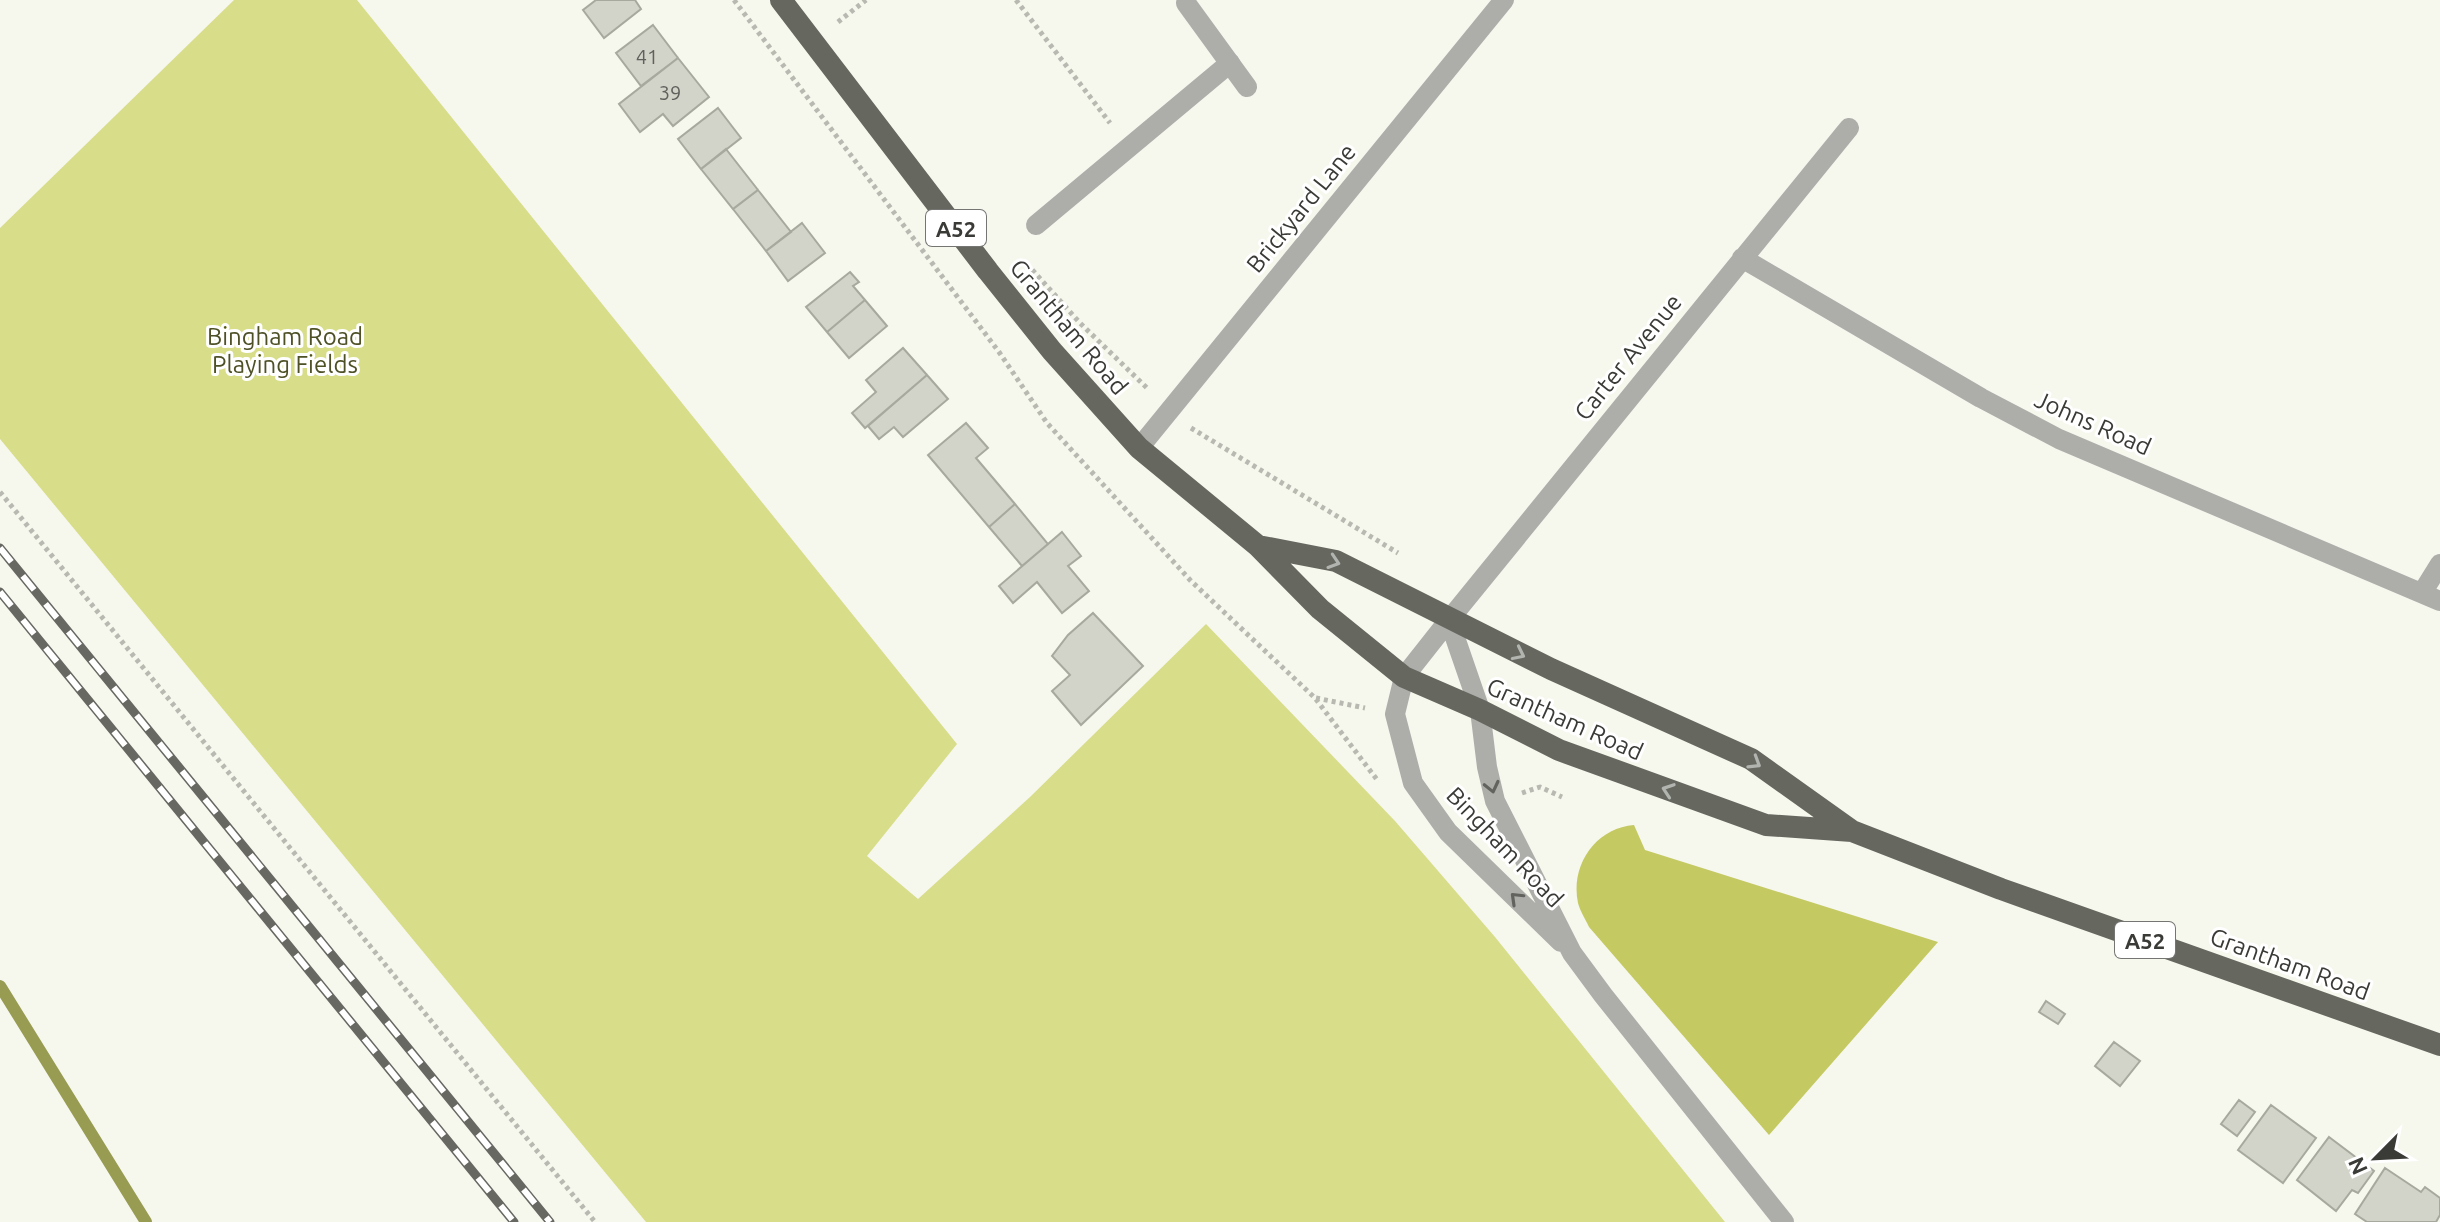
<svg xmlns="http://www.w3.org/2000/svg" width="2440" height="1222" viewBox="0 0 2440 1222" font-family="Ubuntu,sans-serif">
<rect width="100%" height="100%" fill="#f6f7ed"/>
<path fill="#d8dd8a" d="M 234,0 L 357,0 L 957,744 L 867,856 L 918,899 L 1030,797 L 1206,624 L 1395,821 L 1495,937 L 1725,1222 L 646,1222 L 0,439 L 0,228 Z"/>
<path fill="#c4c962" d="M 1634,825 L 1645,850 L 1938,942 L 1769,1135 L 1589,927 C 1586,920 1580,911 1578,903 C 1570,865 1596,828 1634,825 Z"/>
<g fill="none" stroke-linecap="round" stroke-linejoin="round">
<path stroke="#989c53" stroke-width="12" d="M 0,986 L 146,1222"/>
</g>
<path fill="#d2d3c9" stroke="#a7a89e" stroke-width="2" d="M 596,0 L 635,0 L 641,9 L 604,38 L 583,10 Z
M 653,25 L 678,58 L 641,86 L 616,53 Z
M 678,58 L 709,97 L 673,126 L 663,114 L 640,132 L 619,104 Z
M 718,108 L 741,138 L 701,169 L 678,139 Z
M 726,149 L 758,190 L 733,209 L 701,169 Z
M 758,190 L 791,232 L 766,251 L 733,209 Z
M 802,223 L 825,253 L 788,281 L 766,251 Z
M 850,272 L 859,282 L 853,286 L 865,300 L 827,332 L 806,307 Z
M 865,300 L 887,326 L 849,358 L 827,332 Z
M 903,348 L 927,375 L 865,428 L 852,413 L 876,392 L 866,380 Z
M 927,375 L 948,399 L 903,437 L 894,427 L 879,439 L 868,426 Z
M 966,423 L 988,448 L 976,458 L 1015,504 L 989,527 L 928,455 Z
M 1015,504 L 1048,544 L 1022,566 L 989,527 Z
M 1062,532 L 1081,556 L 1068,566 L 1089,591 L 1062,613 L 1037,582 L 1013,603 L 999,586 Z
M 1093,613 L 1143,666 L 1081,725 L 1052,691 L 1070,675 L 1052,656 L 1068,635 Z
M 2046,1001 L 2065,1014 L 2058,1024 L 2039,1012 Z
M 2114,1042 L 2140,1061 L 2120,1086 L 2095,1066 Z
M 2239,1100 L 2255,1112 L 2237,1136 L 2221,1124 Z
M 2271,1105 L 2316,1138 L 2283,1183 L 2238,1150 Z
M 2329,1137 L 2374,1171 L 2358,1193 L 2352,1190 L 2336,1211 L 2297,1180 Z
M 2385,1168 L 2421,1192 L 2425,1187 L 2440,1198 L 2440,1215 L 2436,1222 L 2367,1222 L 2355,1214 Z"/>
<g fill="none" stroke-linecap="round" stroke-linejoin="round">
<path stroke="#b8b9b1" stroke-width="5" stroke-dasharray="4 4" stroke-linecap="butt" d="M 734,0 L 999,352 L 1047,423 L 1191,581 L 1315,698 L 1378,781
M 1016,0 L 1110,123
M 838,22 L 866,0
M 1027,264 L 1080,323 L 1148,389
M 1191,428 L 1398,553
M 0,492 L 595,1222
M 1316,698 L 1365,708
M 1522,793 L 1540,787 L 1562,797"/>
<path stroke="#adaeaa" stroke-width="20" d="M 1036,225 L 1230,63"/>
<path stroke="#adaeaa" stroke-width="20" d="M 1186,3 L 1247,87
M 1742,258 L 1981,398 L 2059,439 L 2440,601
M 1139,448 L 1504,0
M 2422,593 L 2440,564
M 1449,620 L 1849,128"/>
<path stroke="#adaeaa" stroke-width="20" d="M 1449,620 L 1480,710 L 1487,767 L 1495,801 L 1572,953 L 1603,995 L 1784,1222
M 1449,620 L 1404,677 L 1395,714 L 1413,783 L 1448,832 L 1561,942"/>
<path stroke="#666860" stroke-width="22" d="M 781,0 L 988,271 L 1052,351 L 1139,448 L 1258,546 L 1320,609 L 1404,677 L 1480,710 L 1559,750 L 1766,825 L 1852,831
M 1258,546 L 1336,561 L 1551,669 L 1751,759 L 1852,831 L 2001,889 L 2440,1045"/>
<g stroke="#676862" stroke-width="9">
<path id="rail" d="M 0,548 L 550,1222
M 0,592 L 514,1222"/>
</g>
<use href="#rail" stroke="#fff" stroke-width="6" stroke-dasharray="18" stroke-linecap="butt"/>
</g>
<defs><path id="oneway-chevron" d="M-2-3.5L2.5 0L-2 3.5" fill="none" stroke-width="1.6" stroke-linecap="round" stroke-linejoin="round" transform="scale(2)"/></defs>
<g stroke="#b2b4b0">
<use href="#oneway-chevron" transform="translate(1334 562) rotate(18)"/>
<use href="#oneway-chevron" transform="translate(1519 654) rotate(26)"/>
<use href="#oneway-chevron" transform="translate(1755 763) rotate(32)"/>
<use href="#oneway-chevron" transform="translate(1668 790) rotate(-161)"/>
</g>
<g stroke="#62635f">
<use href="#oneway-chevron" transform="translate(1492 787) rotate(77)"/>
<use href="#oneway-chevron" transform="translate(1516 898) rotate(-136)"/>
</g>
<g text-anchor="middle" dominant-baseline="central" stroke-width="6" stroke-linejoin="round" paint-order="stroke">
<g font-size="20" fill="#60615c">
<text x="647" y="56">41</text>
<text x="670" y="92">39</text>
</g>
<g fill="#fff" stroke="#757673" stroke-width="2">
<rect x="926" y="210" width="60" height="36" rx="6"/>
<rect x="2115" y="922" width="60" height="36" rx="6"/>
</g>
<g font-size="22" font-weight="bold" fill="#3a3b37">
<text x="956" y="228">A52</text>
<text x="2145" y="940">A52</text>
</g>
<g font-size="24" fill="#3a3b37" stroke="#fff">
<text transform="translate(1301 208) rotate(-51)">Brickyard Lane</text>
<text transform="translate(1069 327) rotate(50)">Grantham Road</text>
<text transform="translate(1628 357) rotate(-51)">Carter Avenue</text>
<text transform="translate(2093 423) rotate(24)">Johns Road</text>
<text transform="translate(1565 719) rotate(24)">Grantham Road</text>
<text transform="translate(1505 847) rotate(46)">Bingham Road</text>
<text transform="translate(2290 964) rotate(20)">Grantham Road</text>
</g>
<g font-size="24" fill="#4e5026" stroke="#fff">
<text x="285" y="336">Bingham Road<tspan x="285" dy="28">Playing Fields</tspan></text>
</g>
</g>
<g transform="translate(2376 1158) rotate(246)" stroke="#ffffff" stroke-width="6" paint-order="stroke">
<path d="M0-6L14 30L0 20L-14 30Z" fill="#3a3b37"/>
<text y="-12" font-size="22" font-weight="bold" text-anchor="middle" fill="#3a3b37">N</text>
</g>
</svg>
